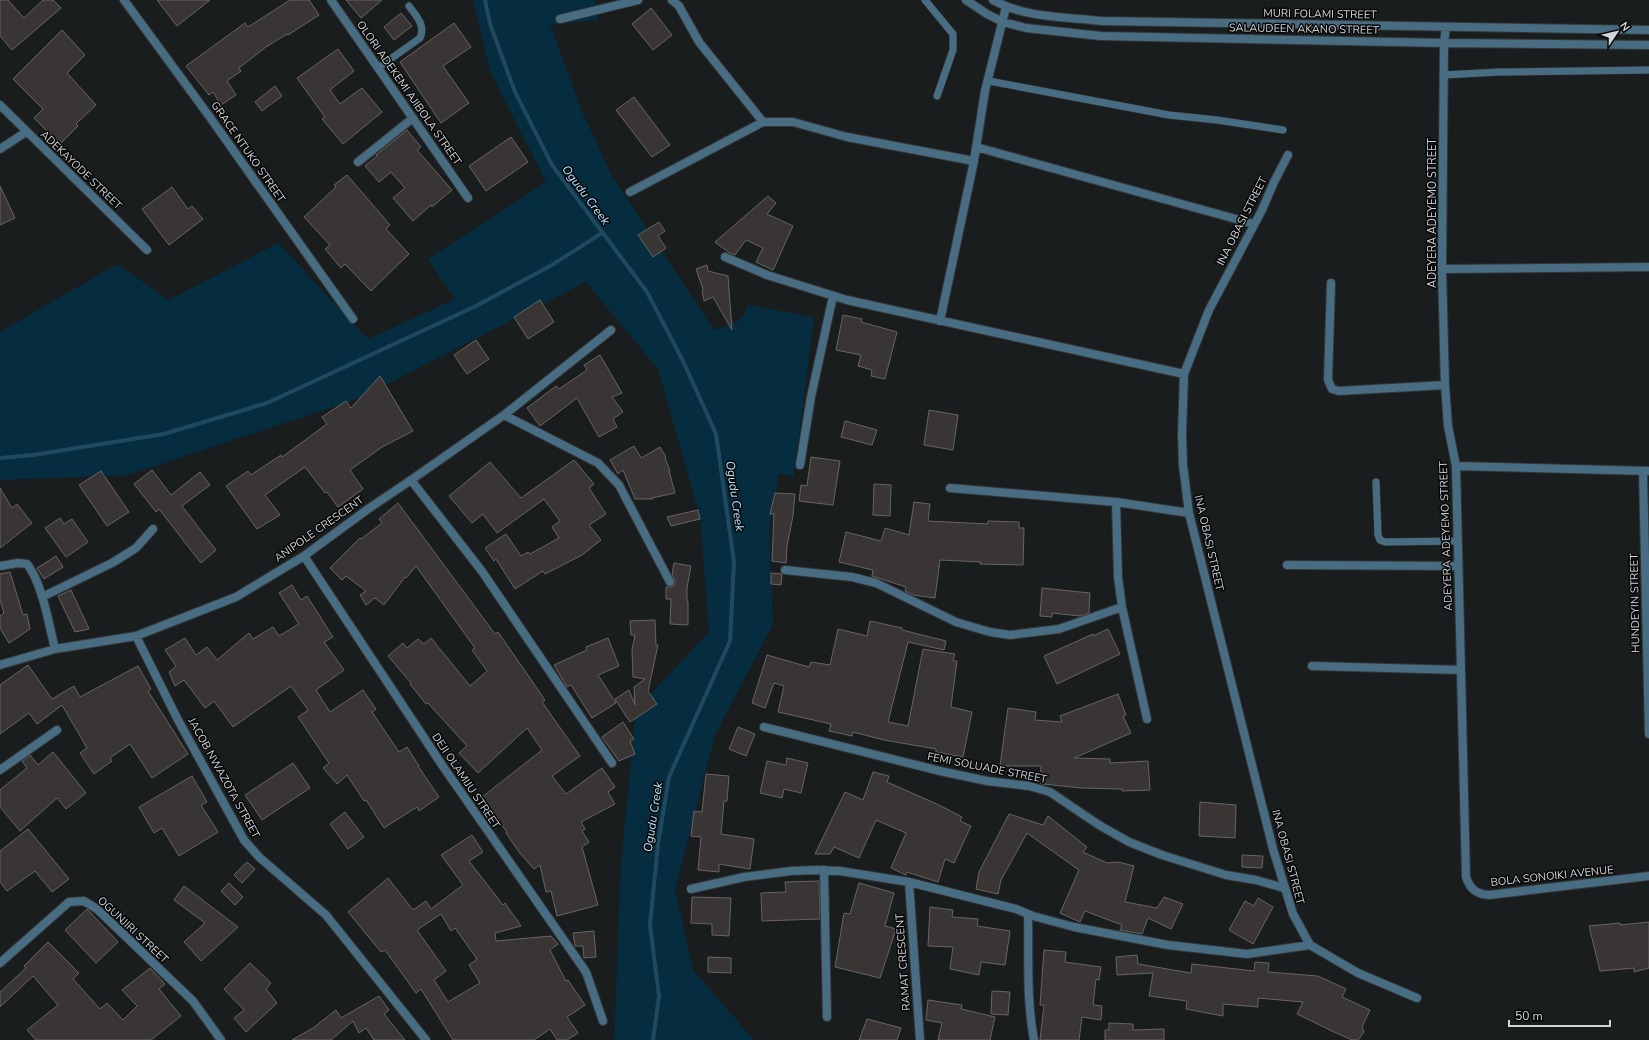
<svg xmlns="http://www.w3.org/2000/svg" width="1649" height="1040" viewBox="0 0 1649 1040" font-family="'Nunito Sans',sans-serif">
<rect width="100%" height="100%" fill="#1a1d1e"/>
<path fill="#062c3f" d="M 473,0 L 595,0 L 598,20 L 550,25 L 583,114 L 612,176 L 714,330 L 739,321 L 749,305 L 814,317 L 794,476 L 778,473 L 776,496 L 769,528 L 773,624 L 715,735 L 675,890 L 693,970 L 754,1040 L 614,1040 L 621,864 L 636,710 L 709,632 L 700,517 L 658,369 L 586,282 L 360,398 L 128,475 L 0,480 L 0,332 L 117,264 L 169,300 L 278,243 L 368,339 L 455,299 L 428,259 L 546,182 L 490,71 Z"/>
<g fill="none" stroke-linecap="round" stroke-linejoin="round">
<path stroke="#204960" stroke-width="4" d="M 485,0 L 490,24 L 515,92 L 552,165 L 647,292 L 683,361 L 716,434 L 734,562 L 730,641 L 669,777 L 658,844 L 650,925 L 659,996 L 653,1040
M 0,458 L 33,455 L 164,434 L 267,403 L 476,306 L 552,265 L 602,233"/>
</g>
<path fill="#393535" stroke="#686464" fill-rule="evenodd" d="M 0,0 L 8,0 L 24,18 L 43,0 L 53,0 L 61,8 L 12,50 L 0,36 Z
M 157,0 L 210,0 L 177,26 Z
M 290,0 L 309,0 L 319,15 L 288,35 L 287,34 L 266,47 L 239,68 L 241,71 L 227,81 L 236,95 L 221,105 L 213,92 L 209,95 L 186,66 L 245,23 L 248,27 Z
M 346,0 L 382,0 L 361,18 Z
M 651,8 L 672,35 L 653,50 L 632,24 Z
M 401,13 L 412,26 L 394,40 L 384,27 Z
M 454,23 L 471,47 L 443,66 L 469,103 L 441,123 L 400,62 Z
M 62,30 L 85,55 L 67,73 L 96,105 L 76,124 L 78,126 L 60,144 L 34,118 L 43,109 L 13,79 Z
M 338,49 L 354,71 L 330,90 L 340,104 L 362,88 L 382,112 L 343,144 L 322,119 L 325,117 L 297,78 Z
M 275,86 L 282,96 L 262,111 L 255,102 Z
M 634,97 L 670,145 L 652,157 L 616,110 Z
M 407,130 L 421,147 L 417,150 L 452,190 L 432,207 L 431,205 L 413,221 L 393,198 L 405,188 L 391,172 L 379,182 L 365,166 L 377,156 L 376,155 Z
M 511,137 L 528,162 L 486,191 L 469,166 Z
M 347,175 L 390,225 L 386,229 L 409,254 L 371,291 L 345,264 L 341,268 L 325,249 L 330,245 L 304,217 L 336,187 L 334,185 Z
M 0,186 L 15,218 L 0,225 Z
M 172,187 L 188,209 L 192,206 L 203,219 L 169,245 L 142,209 Z
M 768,196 L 776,203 L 767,214 L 793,226 L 773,270 L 756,262 L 763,248 L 746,240 L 735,255 L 728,252 L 715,242 Z
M 659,222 L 665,231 L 658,236 L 666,248 L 653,257 L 638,235 Z
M 707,265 L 708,271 L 728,276 L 732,330 L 713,297 L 704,301 L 702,290 L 703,289 L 696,269 Z
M 540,300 L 554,322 L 528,339 L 514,317 Z
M 843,315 L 862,319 L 861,322 L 897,332 L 885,379 L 871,376 L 872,370 L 858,366 L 861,355 L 836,350 Z
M 476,340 L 489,359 L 467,374 L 454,355 Z
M 600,355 L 622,393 L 612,397 L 623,412 L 613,419 L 617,427 L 599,437 L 577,398 L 540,426 L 527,408 L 556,386 L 559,389 L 587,370 L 584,365 Z
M 380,376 L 413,431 L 382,447 L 350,470 L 363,489 L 338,507 L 327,492 L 325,493 L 305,467 L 265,495 L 280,515 L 257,529 L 226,486 L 248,471 L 251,475 L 281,455 L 282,457 L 327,424 L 322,417 L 346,401 L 351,408 Z
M 929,410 L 958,415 L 953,450 L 924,445 Z
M 845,421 L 877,430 L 872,445 L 841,437 Z
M 634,446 L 641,458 L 660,447 L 666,457 L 665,458 L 670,471 L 669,471 L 675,493 L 652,498 L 653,499 L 635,499 L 623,470 L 618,474 L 610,460 Z
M 811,457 L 840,461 L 833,505 L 799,501 L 801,485 L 807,486 Z
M 574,460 L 594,484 L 589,488 L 606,514 L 589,525 L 601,540 L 582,555 L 545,574 L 543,571 L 515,589 L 496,559 L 494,561 L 485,548 L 506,534 L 521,556 L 528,552 L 530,554 L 559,538 L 552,527 L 560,521 L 544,499 L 497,533 L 483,514 L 472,523 L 449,496 L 490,462 L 521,498 Z
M 152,470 L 171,495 L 200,472 L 210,485 L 182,506 L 216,550 L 201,563 L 159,509 L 156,512 L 134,484 Z
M 101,471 L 129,512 L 107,526 L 79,485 Z
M 874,484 L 891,485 L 890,516 L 873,515 Z
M 0,488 L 12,508 L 17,504 L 32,523 L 0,548 Z
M 775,493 L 795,494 L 793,516 L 787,546 L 786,563 L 772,561 L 774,514 L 770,514 Z
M 914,502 L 930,504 L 928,521 L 988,524 L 988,521 L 1019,522 L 1019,528 L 1024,528 L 1023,565 L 980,564 L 981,562 L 940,560 L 935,598 L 913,595 L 905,591 L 906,587 L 872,576 L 873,570 L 839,562 L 846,532 L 881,541 L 885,528 L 909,535 Z
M 398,503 L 495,634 L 498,632 L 505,642 L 545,700 L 542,702 L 580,756 L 552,776 L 566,794 L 602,768 L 615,787 L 608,792 L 615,804 L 581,822 L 585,829 L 582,831 L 589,842 L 582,847 L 598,905 L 557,916 L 551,891 L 546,892 L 540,865 L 534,869 L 519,852 L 506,833 L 507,832 L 481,798 L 542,750 L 527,728 L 478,773 L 459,753 L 467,746 L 428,703 L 426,704 L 410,684 L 411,683 L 388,656 L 403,643 L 407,648 L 418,639 L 424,644 L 431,638 L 470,686 L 487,671 L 472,650 L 475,648 L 416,566 L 406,578 L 405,577 L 384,605 L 375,598 L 366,605 L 360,595 L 366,591 L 346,576 L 342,580 L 330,568 L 360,538 L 361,539 L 382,523 L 379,519 Z
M 698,510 L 700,519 L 671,526 L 667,517 Z
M 60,518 L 64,524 L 72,519 L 88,542 L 66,557 L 45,528 Z
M 56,556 L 63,567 L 44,579 L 37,568 Z
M 674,563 L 691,566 L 687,588 L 687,601 L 688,601 L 688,625 L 670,624 L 671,599 L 666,599 L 666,587 L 672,587 L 675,585 L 675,580 L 672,575 Z
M 10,572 L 23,615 L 27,614 L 30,629 L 9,643 L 0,628 L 0,616 L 4,613 L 0,600 L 0,574 Z
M 771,573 L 782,574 L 781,585 L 771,584 Z
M 292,585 L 301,600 L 307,596 L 333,637 L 324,642 L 344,670 L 316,690 L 330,712 L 363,690 L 376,709 L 372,712 L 399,752 L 407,747 L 419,766 L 418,766 L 439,797 L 419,811 L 417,807 L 384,828 L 366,800 L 364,801 L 347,775 L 337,784 L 323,768 L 329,763 L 298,717 L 308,710 L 291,686 L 233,727 L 214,701 L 205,708 L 184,680 L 175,686 L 169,672 L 176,666 L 165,650 L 185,638 L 196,655 L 207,647 L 217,660 L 249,633 L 253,639 L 273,627 L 279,636 L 299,624 L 279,593 Z
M 1042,588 L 1090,593 L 1089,613 L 1080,616 L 1052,613 L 1052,617 L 1040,616 Z
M 71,590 L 89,629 L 75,632 L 58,596 Z
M 655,620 L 656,645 L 658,645 L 648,691 L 657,704 L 630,722 L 615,699 L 629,690 L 635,705 L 634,687 L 645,679 L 633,677 L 632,650 L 635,635 L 631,635 L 630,621 Z
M 870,621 L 902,628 L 902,630 L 946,641 L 944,650 L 908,642 L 888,722 L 908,726 L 923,649 L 955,654 L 953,661 L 957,661 L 951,707 L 972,712 L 963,757 L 936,752 L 936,749 L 884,740 L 853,732 L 852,736 L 829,731 L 831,724 L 778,712 L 784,686 L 774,683 L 765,708 L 752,703 L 767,655 L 809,667 L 811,662 L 830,665 L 838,629 L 867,636 Z
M 1108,629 L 1120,654 L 1057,684 L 1044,656 L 1093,634 L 1093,636 Z
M 608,638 L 619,666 L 598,675 L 616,703 L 592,718 L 571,685 L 567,687 L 554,665 L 587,650 L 586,647 Z
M 28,665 L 52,699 L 74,686 L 80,697 L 138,666 L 151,689 L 148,691 L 188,754 L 152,778 L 130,744 L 110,758 L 112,761 L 94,774 L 80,753 L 87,748 L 62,705 L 37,724 L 29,713 L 0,734 L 0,685 Z
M 1118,694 L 1126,715 L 1123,716 L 1131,733 L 1074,758 L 1110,759 L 1110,763 L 1148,761 L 1150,790 L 1122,791 L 1122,789 L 1081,788 L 1043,784 L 1040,783 L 1041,766 L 1000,766 L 1008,708 L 1036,712 L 1035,720 L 1062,722 L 1060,716 Z
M 623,722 L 634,739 L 630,741 L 635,754 L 619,761 L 602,737 Z
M 738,727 L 755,734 L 746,756 L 729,749 Z
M 53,752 L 86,793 L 66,809 L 57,798 L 20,831 L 0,807 L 0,790 L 27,768 L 22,761 L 30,755 L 38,765 Z
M 787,758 L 808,763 L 801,793 L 784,789 L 782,798 L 760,793 L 767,761 L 786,765 Z
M 293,763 L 310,788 L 262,820 L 245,795 Z
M 873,772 L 889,776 L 887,782 L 939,805 L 962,817 L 960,821 L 971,826 L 954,863 L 945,859 L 938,882 L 907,872 L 906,875 L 891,868 L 906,833 L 876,820 L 859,858 L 834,847 L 830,854 L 815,854 L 845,792 L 863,800 Z
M 706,774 L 729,776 L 727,801 L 724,801 L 721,834 L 754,839 L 750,869 L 719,864 L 719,872 L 698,870 L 701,837 L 691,836 L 694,811 L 702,812 Z
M 192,776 L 207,802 L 201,805 L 218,832 L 179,856 L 162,828 L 154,833 L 139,807 Z
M 1200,802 L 1236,805 L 1235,838 L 1199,836 Z
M 345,812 L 364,837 L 348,849 L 330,824 Z
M 1009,814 L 1043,825 L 1048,816 L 1087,847 L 1083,852 L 1107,863 L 1118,862 L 1134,866 L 1125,902 L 1157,908 L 1164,897 L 1183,904 L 1171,929 L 1148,918 L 1142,934 L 1120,930 L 1122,925 L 1085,911 L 1080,922 L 1060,913 L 1079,870 L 1027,833 L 1001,880 L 998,894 L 976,889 L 979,872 Z
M 28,829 L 69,879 L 52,892 L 35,871 L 7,891 L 0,882 L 0,851 Z
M 472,835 L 483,852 L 469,861 L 503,905 L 505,903 L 521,926 L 495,933 L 496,941 L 551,936 L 558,944 L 550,950 L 566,981 L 568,980 L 585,1005 L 567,1017 L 578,1033 L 567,1040 L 557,1040 L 550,1029 L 534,1040 L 453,1040 L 421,989 L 416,993 L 385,950 L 381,952 L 348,912 L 388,878 L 413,910 L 426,901 L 431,909 L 463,885 L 441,855 ZM 441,914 L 451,931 L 455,928 L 477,959 L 469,965 L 480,983 L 448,1002 L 434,980 L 446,971 L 417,930 Z
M 1242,855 L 1263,856 L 1262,868 L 1242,867 Z
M 247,862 L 255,869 L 242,883 L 234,875 Z
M 819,881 L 820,919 L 762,921 L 761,893 L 786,892 L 785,882 Z
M 229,883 L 243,897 L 235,905 L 221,891 Z
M 859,883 L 894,893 L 885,926 L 896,929 L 880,978 L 835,967 L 844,913 L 850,914 Z
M 184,886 L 238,927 L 201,961 L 184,942 L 205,923 L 174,900 Z
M 692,897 L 731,898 L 729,936 L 712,935 L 712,924 L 691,923 Z
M 1258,898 L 1273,907 L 1253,944 L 1229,930 L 1245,901 L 1254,906 Z
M 930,907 L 953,910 L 952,917 L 978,919 L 977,926 L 1010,931 L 1005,965 L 981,962 L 979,975 L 950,969 L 953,947 L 928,946 Z
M 87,909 L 118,942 L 96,963 L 65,930 Z
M 1649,922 L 1649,968 L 1634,972 L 1634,968 L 1600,971 L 1589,926 L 1620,923 L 1620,925 Z
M 594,931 L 596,957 L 584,958 L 583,946 L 575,946 L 573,933 Z
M 48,942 L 79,973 L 73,979 L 100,1009 L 107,1003 L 123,1020 L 137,1006 L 122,990 L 150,968 L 165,984 L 159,989 L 181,1016 L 151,1040 L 36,1040 L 27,1030 L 58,1005 L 33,976 L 0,1007 L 0,992 L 26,968 L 24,966 Z
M 1044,950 L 1066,952 L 1065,962 L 1101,967 L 1099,980 L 1096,979 L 1093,1005 L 1102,1006 L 1101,1020 L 1082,1017 L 1079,1040 L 1040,1040 L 1044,1005 L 1040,1005 Z
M 1137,955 L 1138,964 L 1191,973 L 1192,964 L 1254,971 L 1255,962 L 1269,963 L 1268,972 L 1318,976 L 1346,989 L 1342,997 L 1370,1010 L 1362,1027 L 1364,1032 L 1358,1040 L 1352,1040 L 1332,1031 L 1297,1014 L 1303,1002 L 1258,998 L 1258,1007 L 1223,1004 L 1223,1016 L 1186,1009 L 1187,1001 L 1149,996 L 1153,973 L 1117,975 L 1116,957 Z
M 708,957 L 731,958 L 731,973 L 708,972 Z
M 250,963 L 271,983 L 266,989 L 277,1003 L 246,1032 L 234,1018 L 244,1010 L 224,989 Z
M 992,991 L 1010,992 L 1008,1015 L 991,1014 Z
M 379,996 L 389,1010 L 384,1014 L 405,1040 L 374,1040 L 366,1028 L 359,1033 L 353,1021 L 331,1040 L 292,1040 L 313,1028 L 336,1010 L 341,1018 Z
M 928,1000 L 962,1005 L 961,1009 L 995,1017 L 990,1040 L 938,1040 L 942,1023 L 926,1020 Z
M 867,1019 L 901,1028 L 897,1040 L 859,1040 Z
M 1109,1023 L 1133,1024 L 1133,1030 L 1164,1029 L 1164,1040 L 1105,1040 L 1105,1030 L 1109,1030 Z"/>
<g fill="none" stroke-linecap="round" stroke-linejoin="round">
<g stroke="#343738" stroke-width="8">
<path id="lane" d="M 925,0 L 953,34 L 953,50 L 937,96
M 378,68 L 420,38 C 426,25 416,16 409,6
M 1443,75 L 1500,72 L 1649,70
M 989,81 L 1169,115 L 1217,120 L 1283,130
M 1376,482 L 1378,535 L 1380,540 L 1385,542 L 1458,541"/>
</g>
<g stroke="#343738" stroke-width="10">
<path id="street" d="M 124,0 L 209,116 L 353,319
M 331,0 L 468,198
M 672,0 L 679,6 L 699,42 L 763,122
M 966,0 L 987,14 L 1003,22 L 1026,28 L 1101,36 L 1444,43 L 1649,45
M 993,0 C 1025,18 1066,17 1102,21 L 1649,30
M 560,19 L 638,0
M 1446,27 L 1444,43 L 1442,269 L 1445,385 L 1448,426 L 1456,466 L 1466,877 C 1470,889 1476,894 1489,895 L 1649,876
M 0,105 L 147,250
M 976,147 L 1254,224
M 0,149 L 26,132
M 1288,155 L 1274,182 L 1262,210 L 1209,310 L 1184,374 L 1182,434 L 1183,465 L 1189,513 L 1273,849 L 1293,914 L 1310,945
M 358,162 L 413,118
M 630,192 L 763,122 L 793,122 L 847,137 L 974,161
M 725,257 L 767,275 L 847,300 L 1184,374
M 1442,269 L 1649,267
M 1331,283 L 1328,380 L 1332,389 L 1339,391 L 1445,385
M 940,321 L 974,161 L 985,91 L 1006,7
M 504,415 L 598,463 L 619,485 L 670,582
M 800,465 L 811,397 L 833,296
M 1456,466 L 1649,471
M 1643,471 L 1649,734
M 411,480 L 481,570 L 612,763
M 950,488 L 1116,502 L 1189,513
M 1116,502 L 1118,577 L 1122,607 L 1147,719
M 304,556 L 442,765 L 586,972 L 603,1021
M 1287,565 L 1458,566
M 0,566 L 18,563 L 27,564 C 42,582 49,625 55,649
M 785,570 L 852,577 L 876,583 L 956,622 L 990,632 L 1010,635 L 1059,629 L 1122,607
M 42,597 L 112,563 L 136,548 L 153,529
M 136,636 L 178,720 L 244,840 L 259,857 L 326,915 L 426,1040
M 0,665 L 55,649 L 136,636 L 236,597 L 304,556 L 368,509 L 411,480 L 504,415 L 611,330
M 1312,666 L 1461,670
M 764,727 L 940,771 L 987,781 L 1029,786 L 1050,792 L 1099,825 L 1129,842 L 1162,855 L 1226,875 L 1256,880 L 1284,888
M 0,770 L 57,730
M 824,870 L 827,1017
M 909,882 L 920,1040
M 691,889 L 744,877 L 791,871 L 816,870 L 840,871 L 909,882 L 1016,909 L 1033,916 L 1074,927 L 1168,945 L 1247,954 L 1310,945 L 1358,973 L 1417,998
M 1028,914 C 1029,956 1026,998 1034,1040
M 0,963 L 69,902 L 84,901 L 97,909 L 193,1001 L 221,1040"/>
</g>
<use href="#lane" stroke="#486d82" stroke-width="7"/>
<use href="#street" stroke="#486d82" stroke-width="8"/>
</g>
<g text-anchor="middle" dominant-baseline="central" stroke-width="3" stroke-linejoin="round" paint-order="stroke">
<g font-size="11" fill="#d3d4d5" stroke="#060708">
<text transform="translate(1320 14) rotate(1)">MURI FOLAMI STREET</text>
<text transform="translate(1304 29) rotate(1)">SALAUDEEN AKANO STREET</text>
<text transform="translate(409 93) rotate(55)">OLORI ADEKEMI AJIBOLA STREET</text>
<text transform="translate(248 152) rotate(55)">GRACE NTUKO STREET</text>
<text transform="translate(81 170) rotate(44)">ADEKAYODE STREET</text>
<text transform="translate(1432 213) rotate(-90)">ADEYERA ADEYEMO STREET</text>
<text transform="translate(1242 221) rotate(-63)">INA OBASI STREET</text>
<text transform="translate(319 529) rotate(-35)">ANIPOLE CRESCENT</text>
<text transform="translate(1446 536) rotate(-92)">ADEYERA ADEYEMO STREET</text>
<text transform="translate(1209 543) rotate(77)">INA OBASI STREET</text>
<text transform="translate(1635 603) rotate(-91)">HUNDEYIN STREET</text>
<text transform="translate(987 768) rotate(11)">FEMI SOLUADE STREET</text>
<text transform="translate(224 778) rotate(61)">JACOB NWAZOTA STREET</text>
<text transform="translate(466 781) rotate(56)">DEJI OLAMIJU STREET</text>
<text transform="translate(1288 857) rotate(75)">INA OBASI STREET</text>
<text transform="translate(1552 876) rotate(-6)">BOLA SONOIKI AVENUE</text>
<text transform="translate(133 930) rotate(43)">OGUNJIRI STREET</text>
<text transform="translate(903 962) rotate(-94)">RAMAT CRESCENT</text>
</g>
<g font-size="12" font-style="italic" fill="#bde5fd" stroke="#060708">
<text transform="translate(586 195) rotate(53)">Ogudu Creek</text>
<text transform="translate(735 496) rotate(82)">Ogudu Creek</text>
<text transform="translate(653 817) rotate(-81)">Ogudu Creek</text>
</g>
</g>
<g transform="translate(1617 32) rotate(55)" stroke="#060708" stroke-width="3" paint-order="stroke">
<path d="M0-3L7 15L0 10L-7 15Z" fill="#d3d4d5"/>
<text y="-6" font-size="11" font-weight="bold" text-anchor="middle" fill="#d3d4d5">N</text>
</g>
<path d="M1509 1020v6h101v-6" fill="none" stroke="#d3d4d5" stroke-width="2"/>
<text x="1515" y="1020" font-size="12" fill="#d3d4d5" stroke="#060708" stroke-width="3" paint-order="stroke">50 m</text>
</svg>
